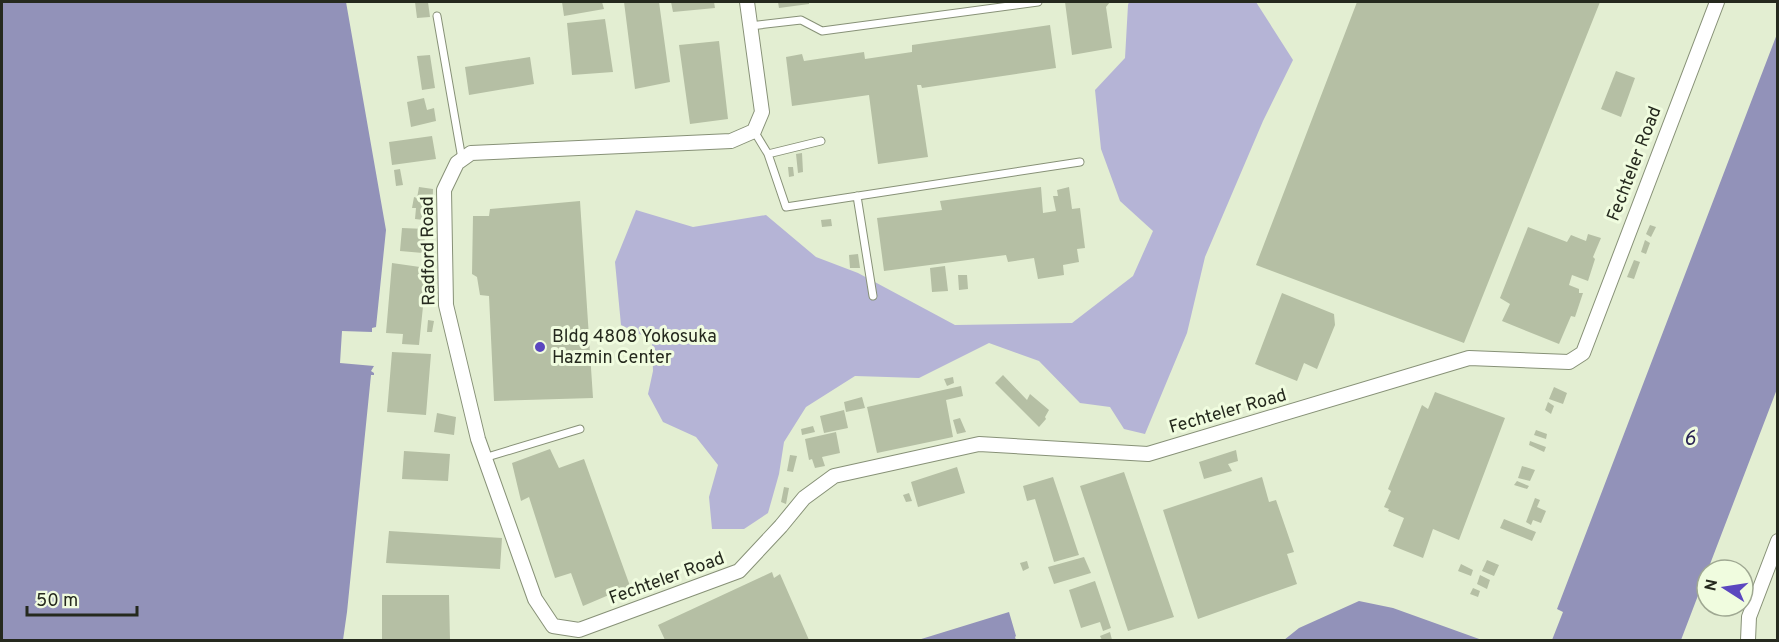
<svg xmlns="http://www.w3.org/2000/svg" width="1779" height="642" viewBox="0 0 1779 642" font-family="Overpass,sans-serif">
<rect width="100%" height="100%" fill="#e3eed2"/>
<path fill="#b5b4d6" d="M 1129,2 L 1256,2 L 1293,60 L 1263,121 L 1205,257 L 1187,333 L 1145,434 L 1124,429 L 1110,407 L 1080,403 L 1039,361 L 989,343 L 919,378 L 855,376 L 806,407 L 784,442 L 779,474 L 768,513 L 744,529 L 712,529 L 709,497 L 718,465 L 696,437 L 663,422 L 648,394 L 653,371 L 652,340 L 621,325 L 615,262 L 636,210 L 693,227 L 766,215 L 816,257 L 858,273 L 955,325 L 1072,323 L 1133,276 L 1153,231 L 1120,201 L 1101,149 L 1095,90 L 1125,58 L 1128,5 Z"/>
<path fill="#9292b9" d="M 2,2 L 346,2 L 386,230 L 376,327 L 372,328 L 372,332 L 342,331 L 340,363 L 374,366 L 371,371 L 374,373 L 374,375 L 371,375 L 347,612 L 343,640 L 2,640 Z
M 1777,34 L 1777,389 L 1681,640 L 1552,640 L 1563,612 L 1557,609 Z
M 1359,601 L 1393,608 L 1482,640 L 1284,640 L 1299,628 Z
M 1009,612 L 1016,636 L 1015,637 L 1016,640 L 918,640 Z"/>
<path fill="#b5bfa4" d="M 415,2 L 428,2 L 430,17 L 417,18 Z
M 562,2 L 602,2 L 604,9 L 564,16 Z
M 624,2 L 659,2 L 670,82 L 635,89 Z
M 671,2 L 714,2 L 715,8 L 673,12 Z
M 778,2 L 809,2 L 809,4 L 779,8 Z
M 1065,2 L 1110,2 L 1106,7 L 1112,48 L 1072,55 Z
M 1357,2 L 1600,2 L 1464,343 L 1256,265 Z
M 605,19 L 613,72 L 572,75 L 567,23 Z
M 1050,25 L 1056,68 L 922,88 L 921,85 L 917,85 L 928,157 L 878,164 L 869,95 L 792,106 L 786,57 L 802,54 L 804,61 L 864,52 L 865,59 L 912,52 L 912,45 Z
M 719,41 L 728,119 L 690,124 L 679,45 Z
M 430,55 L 435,88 L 422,90 L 417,56 Z
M 530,57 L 534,84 L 469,95 L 465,67 Z
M 1616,71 L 1635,78 L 1621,117 L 1601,109 Z
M 424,98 L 427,110 L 434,108 L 436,121 L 411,127 L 407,102 Z
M 432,136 L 436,159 L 392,165 L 389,142 Z
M 802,153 L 803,172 L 798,173 L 796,154 Z
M 788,167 L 793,167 L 794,176 L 789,177 Z
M 400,169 L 403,185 L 396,186 L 394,170 Z
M 419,187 L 433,189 L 432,221 L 415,219 L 416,208 L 412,208 L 414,197 L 417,198 Z
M 1041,187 L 1043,213 L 1056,211 L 1053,196 L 1058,196 L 1057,190 L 1069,187 L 1072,209 L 1080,208 L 1085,248 L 1077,249 L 1079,262 L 1063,265 L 1064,275 L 1038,279 L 1034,258 L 1008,262 L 1006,255 L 884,271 L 877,218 L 942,210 L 940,201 Z
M 580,201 L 593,398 L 494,401 L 489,296 L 480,295 L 477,277 L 472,274 L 473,216 L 489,216 L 490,209 Z
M 831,219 L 832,226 L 822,227 L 821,220 Z
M 1650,225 L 1656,227 L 1651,237 L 1646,234 Z
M 1528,227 L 1567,242 L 1571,235 L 1586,241 L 1588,234 L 1601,238 L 1593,257 L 1595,259 L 1588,281 L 1572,275 L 1569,285 L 1579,289 L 1579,293 L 1583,293 L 1575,317 L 1571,316 L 1559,344 L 1502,321 L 1510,304 L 1500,298 Z
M 402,228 L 426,229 L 423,253 L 400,251 Z
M 1645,240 L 1650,243 L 1646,254 L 1641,252 Z
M 858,254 L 860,268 L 850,268 L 849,255 Z
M 1634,260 L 1640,262 L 1634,279 L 1627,277 Z
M 392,263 L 427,268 L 419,345 L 402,344 L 403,334 L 386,333 Z
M 945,266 L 948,291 L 932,292 L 930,268 Z
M 958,275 L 967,275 L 968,289 L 959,290 Z
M 1282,293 L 1334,314 L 1335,325 L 1317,369 L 1304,363 L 1297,381 L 1255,364 Z
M 428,320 L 434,321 L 432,332 L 427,332 Z
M 392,352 L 431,354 L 426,415 L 387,412 Z
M 1003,375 L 1027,400 L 1030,394 L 1049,410 L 1045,417 L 1046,419 L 1039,427 L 995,383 Z
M 953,377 L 954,383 L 947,386 L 944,379 Z
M 961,386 L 963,396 L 946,400 L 953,437 L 877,453 L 867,407 Z
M 1554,387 L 1567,393 L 1563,404 L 1549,399 Z
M 1435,392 L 1505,418 L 1459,540 L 1433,529 L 1423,558 L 1393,546 L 1404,518 L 1388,511 L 1389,509 L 1384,507 L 1391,491 L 1388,489 L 1422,405 L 1428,409 Z
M 862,397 L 865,408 L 846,412 L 844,402 Z
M 1548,402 L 1554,406 L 1551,414 L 1545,410 Z
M 844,410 L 848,428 L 824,433 L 820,416 Z
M 437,413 L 456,417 L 454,435 L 434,432 Z
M 960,418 L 966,432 L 957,434 L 953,420 Z
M 813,426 L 815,432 L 802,435 L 801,429 Z
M 1536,430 L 1547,434 L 1546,439 L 1534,435 Z
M 836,432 L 840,453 L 822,457 L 825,466 L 815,468 L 812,459 L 809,460 L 805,439 Z
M 1530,441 L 1546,447 L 1544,452 L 1529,445 Z
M 550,449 L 559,468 L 584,459 L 630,586 L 583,606 L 571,573 L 555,578 L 529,497 L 521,501 L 512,463 Z
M 1236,450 L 1238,461 L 1228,464 L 1232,471 L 1204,479 L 1199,462 Z
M 404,451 L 450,454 L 448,481 L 402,479 Z
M 790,455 L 797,456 L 793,472 L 787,471 Z
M 1522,466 L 1535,470 L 1530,481 L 1518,478 Z
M 957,467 L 965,493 L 918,507 L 911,482 Z
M 1124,472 L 1174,617 L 1128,631 L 1080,486 Z
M 1053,477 L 1079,555 L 1054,562 L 1035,499 L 1027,501 L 1023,486 Z
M 1262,477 L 1269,502 L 1276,500 L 1294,552 L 1287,554 L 1297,584 L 1198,619 L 1163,510 Z
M 1517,481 L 1529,486 L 1527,489 L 1514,485 Z
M 784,487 L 789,488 L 786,504 L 781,502 Z
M 909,493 L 912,501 L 906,502 L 903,495 Z
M 1535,498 L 1540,500 L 1537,507 L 1546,511 L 1541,523 L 1533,520 L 1531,525 L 1526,522 Z
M 1504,519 L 1536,532 L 1532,541 L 1500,528 Z
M 389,531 L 502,538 L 500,569 L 386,563 Z
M 1084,557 L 1091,573 L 1054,584 L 1048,567 Z
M 1487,560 L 1499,565 L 1494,576 L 1482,571 Z
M 1027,561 L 1029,568 L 1023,571 L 1020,563 Z
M 1461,564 L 1473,570 L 1471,576 L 1458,571 Z
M 772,572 L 774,578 L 780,574 L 809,640 L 665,640 L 658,625 Z
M 1480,575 L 1490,580 L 1487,589 L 1477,584 Z
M 1095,581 L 1111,628 L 1103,631 L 1100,622 L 1081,628 L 1069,590 Z
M 1473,588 L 1480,591 L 1478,597 L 1470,594 Z
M 382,595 L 449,595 L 450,640 L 382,640 Z
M 1110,632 L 1112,640 L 1102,640 L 1100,636 Z"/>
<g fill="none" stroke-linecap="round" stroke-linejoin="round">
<g stroke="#879177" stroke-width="9">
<path id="lane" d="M 437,16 L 462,159
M 750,26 L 801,20 L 822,31 L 1038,2
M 754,131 L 768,154 L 786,207 L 1080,162
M 768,154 L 821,141
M 857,196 L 873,296
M 484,458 L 580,429"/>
</g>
<g stroke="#879177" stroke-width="16">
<path id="street" d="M 747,2 L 762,112 L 754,131 L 731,141 L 471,153 L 457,163 L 444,190 L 446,305 L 478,439 L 535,599 L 553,626 L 579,630 L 739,571 L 781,526 L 804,498 L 834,476 L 979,444 L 1148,454 L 1469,358 L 1569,362 L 1583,353 L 1717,2
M 1748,640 L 1749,617 L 1778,541"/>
</g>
<use href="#lane" stroke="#fff" stroke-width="7"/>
<use href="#street" stroke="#fff" stroke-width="14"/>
</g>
<circle fill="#5b47bf" stroke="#f0fcdf" stroke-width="2" cx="540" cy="347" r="6"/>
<g text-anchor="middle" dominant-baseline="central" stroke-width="6" stroke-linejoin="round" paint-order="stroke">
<g font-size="18" fill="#25291e" stroke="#f0fcdf">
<text transform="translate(1635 164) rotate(-69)">Fechteler Road</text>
<text transform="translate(429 251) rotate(-91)">Radford Road</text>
<text transform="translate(1228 412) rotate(-16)">Fechteler Road</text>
<text transform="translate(667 579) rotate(-20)">Fechteler Road</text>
</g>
<g font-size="18" fill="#25291e" stroke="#f0fcdf" text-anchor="start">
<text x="552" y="337">Bldg 4808 Yokosuka<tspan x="552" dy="21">Hazmin Center</tspan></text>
</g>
<g font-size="20" font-style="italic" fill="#282254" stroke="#f0fcdf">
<text x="1690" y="440">6</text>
</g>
</g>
<rect width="1779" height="642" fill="none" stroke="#25291e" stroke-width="6"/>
<g transform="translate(1725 588) rotate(282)"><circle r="28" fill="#f0fcdf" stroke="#9fa892" stroke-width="1.5"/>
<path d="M0-4.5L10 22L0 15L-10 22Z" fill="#5b47bf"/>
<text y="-9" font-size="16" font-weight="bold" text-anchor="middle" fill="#25291e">N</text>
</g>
<path d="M27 606v9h110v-9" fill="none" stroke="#25291e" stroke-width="3"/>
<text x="36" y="606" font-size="18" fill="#25291e" stroke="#f0fcdf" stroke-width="4.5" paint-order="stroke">50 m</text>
</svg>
